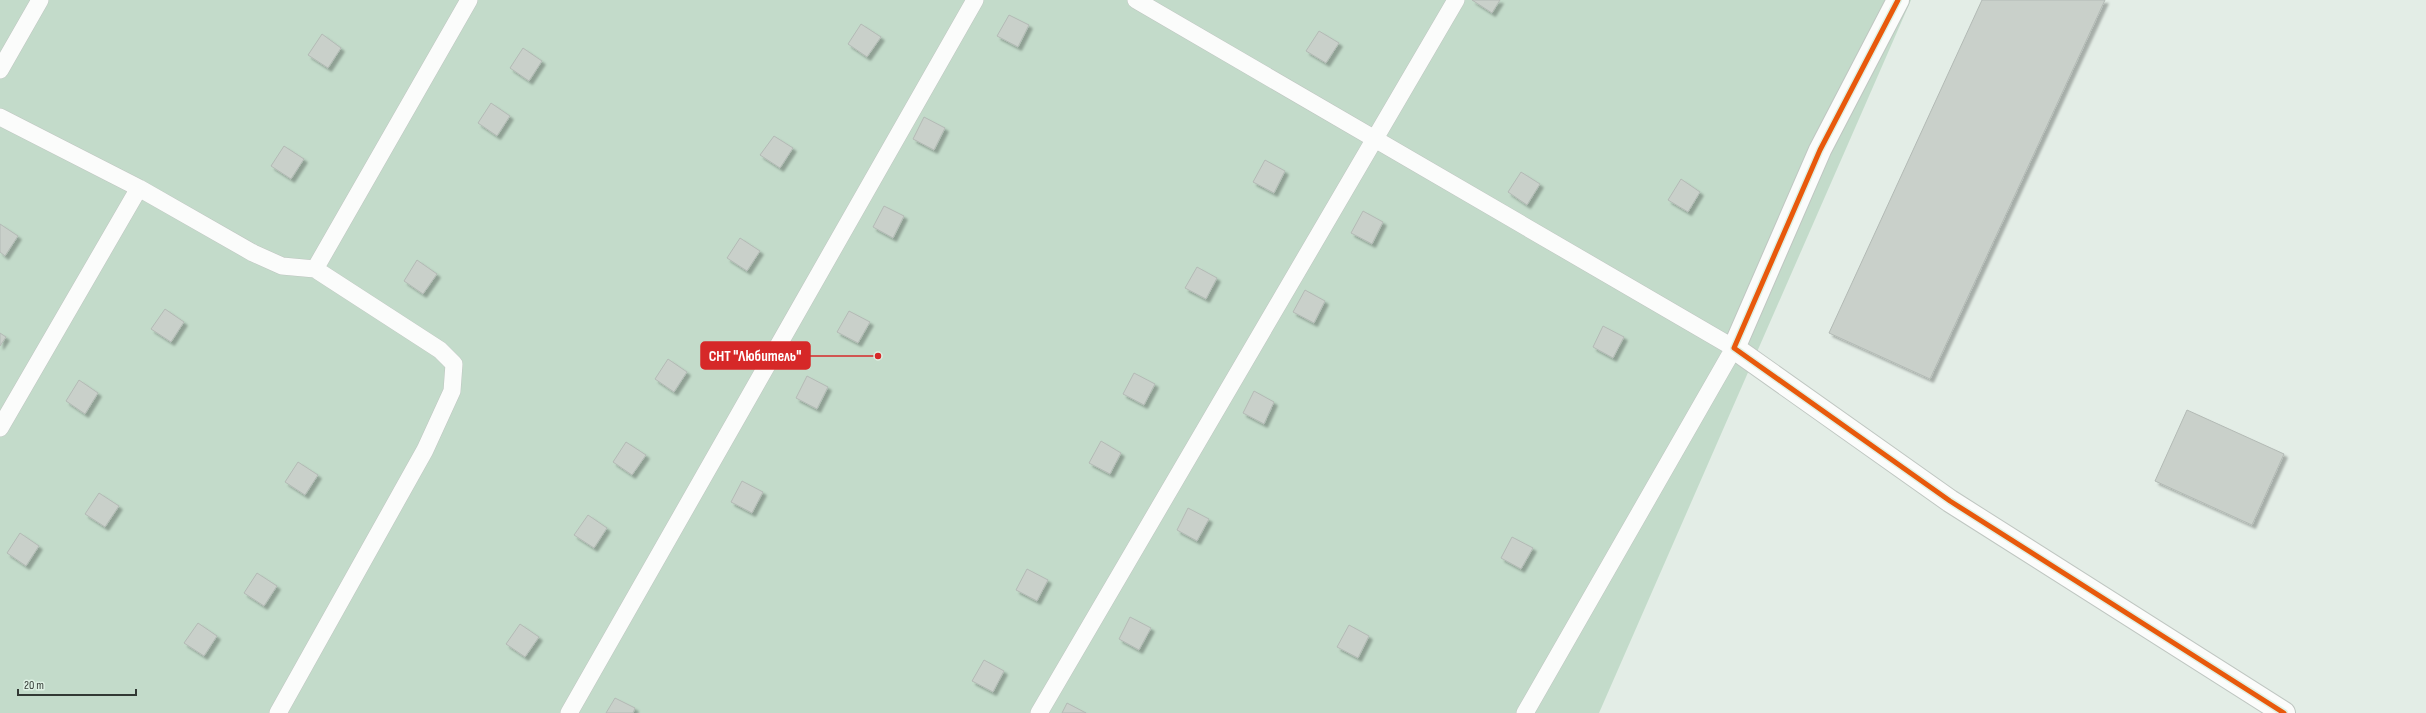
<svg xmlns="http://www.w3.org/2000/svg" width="2426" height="713" viewBox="0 0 2426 713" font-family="'Sofia Sans Condensed',sans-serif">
<defs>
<filter id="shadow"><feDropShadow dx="3.5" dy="3.5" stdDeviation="1" flood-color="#0004"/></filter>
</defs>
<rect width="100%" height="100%" fill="#e3ede6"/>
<path fill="#c3dbca" d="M 0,0 L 1911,0 L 1599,713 L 0,713 Z"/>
<path fill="#c9d0ca" stroke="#b3bab5" filter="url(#shadow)" d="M 1472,0 L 1500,0 L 1492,13 Z
M 1982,0 L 2105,0 L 1930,379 L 1829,333 Z
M 1009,15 L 1029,25 L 1018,47 L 997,36 Z
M 861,24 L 881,37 L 867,57 L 848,44 Z
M 1319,31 L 1339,43 L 1326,63 L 1306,51 Z
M 322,34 L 341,48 L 328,68 L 308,55 Z
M 523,48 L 542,61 L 529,81 L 510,68 Z
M 491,103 L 510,116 L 497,136 L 478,123 Z
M 924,117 L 945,128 L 934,150 L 913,139 Z
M 774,136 L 793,148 L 780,168 L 760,155 Z
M 284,146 L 304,159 L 291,179 L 271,166 Z
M 1265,160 L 1285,171 L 1274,193 L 1253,182 Z
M 1521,172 L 1540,184 L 1527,205 L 1508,192 Z
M 1681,179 L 1700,192 L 1688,212 L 1668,200 Z
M 884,206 L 904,216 L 893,238 L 873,227 Z
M 1363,211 L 1383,222 L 1372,244 L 1351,233 Z
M 0,224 L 18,236 L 5,256 L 0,252 Z
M 740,238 L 760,251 L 747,271 L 727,258 Z
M 417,260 L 437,274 L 423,294 L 404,281 Z
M 1197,267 L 1217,278 L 1206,299 L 1185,288 Z
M 1305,290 L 1325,301 L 1314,323 L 1293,312 Z
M 165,309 L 184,322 L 171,342 L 151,329 Z
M 849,311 L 870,322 L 858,343 L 837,332 Z
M 1603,326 L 1624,337 L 1613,358 L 1593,347 Z
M 0,333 L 6,337 L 0,346 Z
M 668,359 L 687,372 L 674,392 L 655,379 Z
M 1134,373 L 1155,384 L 1144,405 L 1123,394 Z
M 807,376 L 828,387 L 817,409 L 796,398 Z
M 79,380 L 98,393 L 85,414 L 66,401 Z
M 1254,391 L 1274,402 L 1264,424 L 1243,413 Z
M 2187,410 L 2284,454 L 2252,525 L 2155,481 Z
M 1101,441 L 1121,453 L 1110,474 L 1089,463 Z
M 626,442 L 646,455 L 632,475 L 613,462 Z
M 298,462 L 318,475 L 305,495 L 285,482 Z
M 742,481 L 763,492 L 752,513 L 731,502 Z
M 99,493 L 119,506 L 105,527 L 85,514 Z
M 1188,508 L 1209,519 L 1197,541 L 1177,530 Z
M 588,515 L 607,528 L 594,548 L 574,535 Z
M 20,533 L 39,546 L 26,566 L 7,553 Z
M 1512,537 L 1533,548 L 1521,569 L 1501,558 Z
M 1027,569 L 1048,580 L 1037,601 L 1016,590 Z
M 257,573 L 277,586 L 264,606 L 244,593 Z
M 1130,617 L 1151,628 L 1139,650 L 1119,639 Z
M 198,623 L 217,636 L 204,656 L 184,643 Z
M 520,624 L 539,637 L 525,657 L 506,644 Z
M 1349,625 L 1369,636 L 1358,658 L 1337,647 Z
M 984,660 L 1004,671 L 993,692 L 972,681 Z
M 615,698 L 635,708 L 633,713 L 606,713 Z
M 1067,703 L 1086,713 L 1062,713 Z"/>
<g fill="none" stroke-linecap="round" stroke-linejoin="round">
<g stroke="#bfc6c1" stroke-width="18">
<path id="lane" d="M 1136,0 L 1734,348 L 1525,713
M 0,70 L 40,0
M 0,117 L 139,188 L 253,253 L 282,266 L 315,269
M 0,428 L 139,188
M 278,713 L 425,450 L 452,391 L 454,364 L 440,350 L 315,269 L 469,0
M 569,713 L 975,0
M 1039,713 L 1456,0"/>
</g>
<g stroke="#bfc6c1" stroke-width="24">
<path id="street" d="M 1898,0 L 1820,150 L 1734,348 L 1950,501 L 2284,713"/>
</g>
<use href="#lane" stroke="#fbfcfb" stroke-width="17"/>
<use href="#street" stroke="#fbfcfb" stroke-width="22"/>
<g stroke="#dff1e4" stroke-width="8">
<path id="cycleway" d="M 1898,0 L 1820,150 L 1734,348 L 1950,501 L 2284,713"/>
</g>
<use href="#cycleway" stroke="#e8590c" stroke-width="5"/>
</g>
<path fill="none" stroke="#d62828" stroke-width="1.5" d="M878 356L810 356"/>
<circle fill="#d62828" stroke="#dff1e4" stroke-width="1.5" cx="878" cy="356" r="4"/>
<rect fill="#d62828" stroke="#d62828" stroke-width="1.5" x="701" y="342" width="109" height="27" rx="4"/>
<g font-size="15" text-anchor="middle" font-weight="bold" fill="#fff">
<text x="755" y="361">СНТ "Любитель"</text>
</g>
<path d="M18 689v6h118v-6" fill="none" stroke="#323934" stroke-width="2"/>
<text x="24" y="689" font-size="12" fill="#323934" stroke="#dff1e4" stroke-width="3" paint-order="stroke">20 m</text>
</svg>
